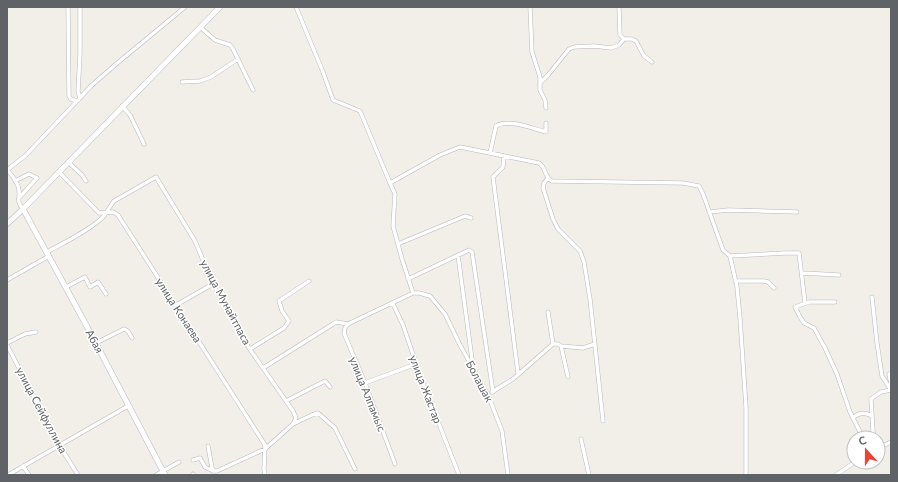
<svg xmlns="http://www.w3.org/2000/svg" width="898" height="482" viewBox="0 0 898 482" font-family="Lato,sans-serif">
<rect width="100%" height="100%" fill="#f1efe8"/>
<g fill="none" stroke-linecap="round" stroke-linejoin="round">
<g stroke="#b5b8bc" stroke-width="4.5">
<path id="street" d="M 68,7 L 69,96 L 71,99 L 77,101
M 296,7 L 323,72 L 333,100 L 360,111 L 390,183 L 395,194 L 393,226 L 402,259 L 413,293
M 530,7 L 532,52 L 540,77 L 540,90 L 545,100 L 546,108
M 619,7 L 620,35 L 624,39 L 632,39 L 636,41 L 644,56 L 652,62
M 200,27 L 215,40 L 230,45 L 233,49 L 253,90
M 182,82 L 200,81 L 211,77 L 238,59
M 541,82 L 548,75 L 569,49 L 574,47 L 594,46 L 611,48 L 619,45 L 624,39
M 80,98 L 91,86 L 115,65 L 185,7
M 122,106 L 130,115 L 144,144
M 490,153 L 496,126 C 507,118 534,129 546,132 L 546,123
M 504,156 L 503,167 L 493,177 L 518,373
M 68,162 L 82,175 L 86,181
M 59,172 L 99,213 L 113,212 L 118,215 L 265,445 L 264,469 L 265,475
M 548,178 L 544,183 L 543,188 L 553,219 L 558,229 L 580,251 L 584,262 L 590,299 L 603,421
M 15,181 L 29,174 L 37,178 L 19,198
M 390,183 L 440,155 L 460,147 L 539,163 C 546,167 544,177 552,181 L 683,183 L 699,186 L 703,194 L 723,250 L 730,256 L 785,253 L 799,253 L 805,303
M 23,209 C 16,201 20,199 19,190 C 18,183 12,175 7,170 L 25,156 L 80,98 L 78,91 L 80,54 L 80,7
M 710,212 L 728,210 L 797,212
M 398,244 L 465,216 L 471,218
M 47,252 C 65,242 85,233 101,219 C 106,215 109,207 114,201 L 156,177 L 195,241 L 213,284 L 249,348 L 293,411 L 296,418 L 293,424
M 458,255 L 473,367
M 730,256 L 737,287 L 740,318 L 746,407 L 746,475
M 802,273 L 839,275
M 408,279 L 469,250 L 472,252 L 493,392
M 7,280 L 49,256
M 735,281 L 764,281 L 768,282 L 774,288
M 66,287 L 85,277 L 90,287 L 98,282 L 106,294
M 872,297 L 877,343 L 882,376 L 891,390
M 835,302 L 809,302 L 795,307 L 800,317 L 804,323 L 814,328 L 825,348 L 837,374 L 850,412 L 863,438
M 393,304 L 403,325 L 421,378 L 459,475
M 176,305 L 213,284
M 348,324 L 345,328 L 344,333 L 365,383 L 395,464
M 7,343 L 25,334 L 36,332
M 96,343 L 124,329 L 128,331 L 132,338
M 553,344 L 558,344 L 561,346 L 568,377
M 7,345 L 59,445 L 78,475
M 561,346 L 583,348 L 595,344
M 250,349 L 284,328 L 289,321 L 282,311 L 279,301 L 309,281
M 263,368 L 333,324 L 336,322 L 348,324 L 413,293 L 419,293 L 430,296 L 445,314 L 460,345 L 488,395 L 502,431 L 508,475
M 889,374 L 891,384
M 365,383 L 416,364
M 492,392 L 513,379 L 553,344 L 548,312
M 286,401 L 325,381 L 330,387
M 853,418 C 859,412 865,412 872,416
M 875,438 L 873,432 L 871,399 L 881,392 L 891,390
M 581,439 L 589,475
M 878,441 L 881,447
M 208,446 L 212,468 L 214,471 L 217,471 L 265,449 L 293,424 L 312,415 L 318,413 L 335,428 L 355,469
M 878,448 L 891,442
M 193,460 L 200,458 L 205,467 L 213,471
M 23,466 L 29,475
M 8,475 L 128,406
M 156,475 L 179,462
M 192,475 L 193,474
M 836,475 L 855,462"/>
</g>
<g stroke="#b6babf" stroke-width="6">
<path id="secondary" d="M 23,209 L 90,332 L 165,475
M 7,224 L 23,209 L 220,7"/>
</g>
<use href="#street" stroke="#fff" stroke-width="3.5"/>
<use href="#secondary" stroke="#fff" stroke-width="5"/>
</g>
<g text-anchor="middle" dominant-baseline="central" stroke-width="3" stroke-linejoin="round" paint-order="stroke">
<g font-size="11" fill="#5f6368" stroke="#fff">
<text transform="translate(226 302) rotate(62)">улица Мунайтпаса</text>
<text transform="translate(179 310) rotate(57)">улица Конаева</text>
<text transform="translate(95 341) rotate(62)">Абая</text>
<text transform="translate(480 381) rotate(62)">Болашак</text>
<text transform="translate(426 389) rotate(69)">улица Жастар</text>
<text transform="translate(368 394) rotate(68)">улица Алпамыс</text>
<text transform="translate(42 410) rotate(62)">улица Сейфуллина</text>
</g>
</g>
<rect width="898" height="482" fill="none" stroke="#5f6368" stroke-width="16"/>
<g transform="translate(866 450) rotate(339)"><circle r="19" fill="#ffffff" stroke="#bfc1c3"/>
<path d="M0-3L7 15L0 10L-7 15Z" fill="#ea4335"/>
<text y="-6" font-size="11" font-weight="bold" text-anchor="middle" fill="#5f6368">С</text>
</g>
</svg>
